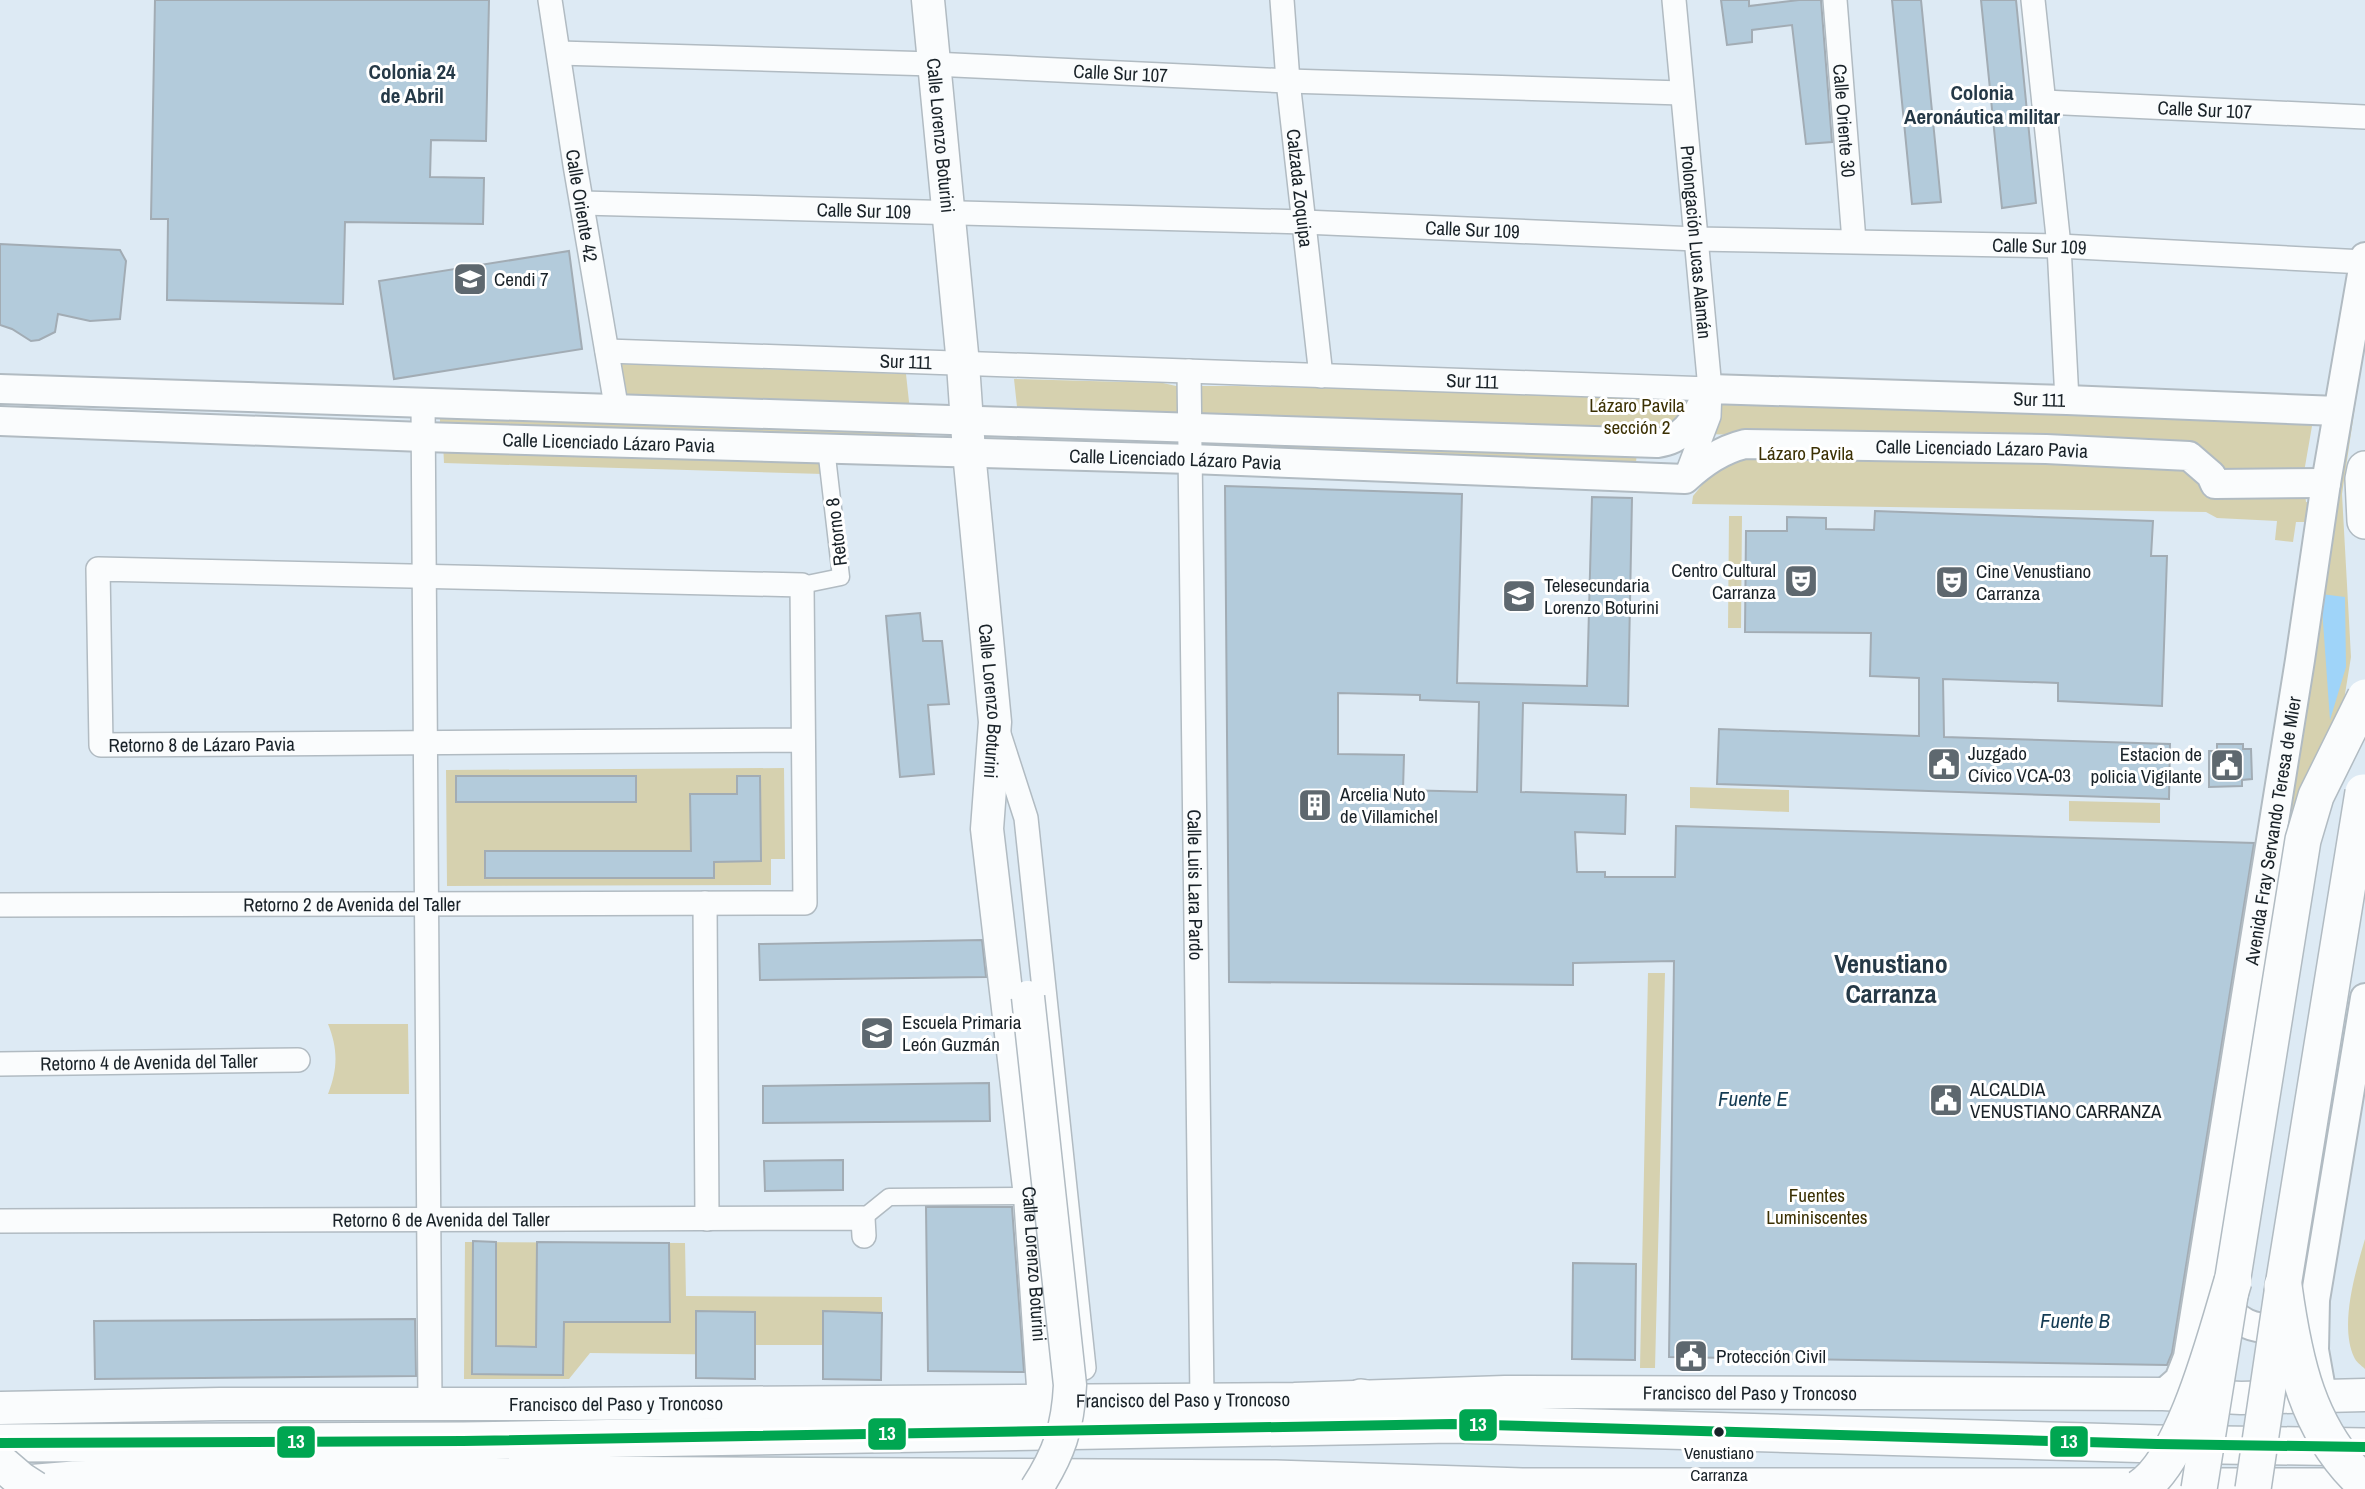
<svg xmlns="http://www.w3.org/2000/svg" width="2365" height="1489" viewBox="0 0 2365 1489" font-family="'Archivo Narrow',sans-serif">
<rect width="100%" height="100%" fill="#ddeaf4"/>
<path fill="#d6d1af" d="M 2365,339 L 2342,494 L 2351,657 L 2306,934 L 2274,928 L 2308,699 L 2319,594 Z
M 620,364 L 906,374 L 910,411 L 625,400 Z
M 1014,379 L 1163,383 L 1176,386 L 1237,386 L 1751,399 L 2308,418 L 2312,426 L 2303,478 L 2306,502 L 2313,503 L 2310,522 L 2296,522 L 2293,542 L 2275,540 L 2277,521 L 2217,518 L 2206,512 L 1692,504 L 1693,496 L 1743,435 L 1018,416 Z
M 440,419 L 915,431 L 916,440 L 440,426 Z
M 1230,441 L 1637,451 L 1636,463 L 1230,454 Z
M 443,442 L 822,459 L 823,474 L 444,463 Z
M 1729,516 L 1742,516 L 1741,628 L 1728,628 Z
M 784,768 L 785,859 L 771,859 L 771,885 L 447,886 L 446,770 Z
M 1690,787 L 1789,790 L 1789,812 L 1690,808 Z
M 2069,801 L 2160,803 L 2160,823 L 2069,821 Z
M 1648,973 L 1665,973 L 1655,1368 L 1640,1368 Z
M 328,1024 L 408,1024 L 409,1094 L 328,1094 C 338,1068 338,1049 328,1024 Z
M 2365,1239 L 2365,1369 C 2361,1365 2356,1362 2354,1357 C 2339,1325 2356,1270 2365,1239 Z
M 465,1242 L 685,1243 L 686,1296 L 882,1297 L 882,1355 L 863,1355 L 823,1345 L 756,1345 L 755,1355 L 590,1353 L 569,1379 L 464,1379 Z"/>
<path fill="#9fd4f9" d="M 2321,594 L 2345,597 L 2346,667 L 2330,720 Z"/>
<path fill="#b3cbdb" stroke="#a2acb4" stroke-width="2" fill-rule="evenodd" d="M 155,0 L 489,0 L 486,141 L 431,140 L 430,177 L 484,178 L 483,224 L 345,222 L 343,304 L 167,300 L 168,219 L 151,219 Z
M 1721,0 L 1749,0 L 1749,6 L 1799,0 L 1821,0 L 1832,142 L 1806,144 L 1792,25 L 1752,30 L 1752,42 L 1727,45 Z
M 1892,0 L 1921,0 L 1941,202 L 1912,204 Z
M 1981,0 L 2016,0 L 2036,203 L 2002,208 Z
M 0,244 L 120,250 L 126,261 L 120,319 L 90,321 L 58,314 L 55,332 L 39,340 L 31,341 L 12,329 L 0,325 Z
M 569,251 L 582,349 L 394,379 L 379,281 Z
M 1225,486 L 1462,494 L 1457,683 L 1587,686 L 1592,497 L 1632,498 L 1628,706 L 1523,703 L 1521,792 L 1626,795 L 1625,834 L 1575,832 L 1577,872 L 1605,872 L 1605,877 L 1675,877 L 1676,826 L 2254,843 L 2172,1353 L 2167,1365 L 1669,1357 L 1674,961 L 1573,963 L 1573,985 L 1229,982 ZM 1338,693 L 1420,695 L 1420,700 L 1479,702 L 1477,792 L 1403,790 L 1404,755 L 1338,754 Z
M 1875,511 L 2153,521 L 2151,556 L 2167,556 L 2162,706 L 2058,701 L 2058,683 L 1943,679 L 1944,737 L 2170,744 L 2169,799 L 1717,784 L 1719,729 L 1919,736 L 1919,678 L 1870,676 L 1871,633 L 1745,632 L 1746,531 L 1787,531 L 1787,517 L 1826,518 L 1826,529 L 1874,530 Z
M 920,613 L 923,641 L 942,641 L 949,704 L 928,705 L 934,774 L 900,777 L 886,616 Z
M 2217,744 L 2243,744 L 2243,749 L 2251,749 L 2252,779 L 2242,780 L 2242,786 L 2209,787 L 2209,751 L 2217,751 Z
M 456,776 L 636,776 L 636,802 L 456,802 Z
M 737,776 L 760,776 L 761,861 L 714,862 L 714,878 L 485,878 L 485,851 L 691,851 L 690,794 L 737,794 Z
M 982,940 L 986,977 L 760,980 L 759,944 Z
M 989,1083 L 990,1121 L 763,1123 L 763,1086 Z
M 843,1160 L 843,1190 L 765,1191 L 764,1161 Z
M 926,1207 L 1012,1207 L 1024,1372 L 928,1371 Z
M 473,1241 L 496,1242 L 496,1346 L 536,1347 L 537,1242 L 669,1243 L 670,1322 L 564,1322 L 563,1375 L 472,1374 Z
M 1573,1263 L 1636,1264 L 1635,1360 L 1572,1359 Z
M 696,1311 L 755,1312 L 755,1379 L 696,1378 Z
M 823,1311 L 882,1313 L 881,1380 L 823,1379 Z
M 415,1319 L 416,1376 L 95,1379 L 94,1321 Z"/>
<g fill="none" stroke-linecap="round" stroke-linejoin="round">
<g stroke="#b1bbc2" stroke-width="19">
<path id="pedestrian" d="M 802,585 L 841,577 L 826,448
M 863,1218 L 889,1197 L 1030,1196"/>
</g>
<g stroke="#b1bbc2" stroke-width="26">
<g id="minor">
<path id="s1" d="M 550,0 L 575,165 L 617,411"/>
<path id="s2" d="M 1282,0 L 1288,81 L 1321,376"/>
<path id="s3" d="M 1674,0 L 1710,389 L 1709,416 L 1685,479"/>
<path id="s4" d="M 1835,0 L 1854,241"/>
<path d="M 2033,0 L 2059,246 L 2067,400"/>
<path id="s5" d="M 559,53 L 933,64 L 1288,81 L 1682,93"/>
<path id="s6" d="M 2044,102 L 2365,117"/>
<path id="s7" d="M 582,203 L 1304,222 L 1696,239 L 2059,246 L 2364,262"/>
<path id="s8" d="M 607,351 L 1710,389"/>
<path id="s9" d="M 1189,371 L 1202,1399"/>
<path d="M 423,402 L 430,1404"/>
<path d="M 998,731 L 1026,818 L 1084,1368"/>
<path d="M 705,903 L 707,1219"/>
<path id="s10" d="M 0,905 L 805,903 L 802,585 L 98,569 L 101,745 L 803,740"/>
<path id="s11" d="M 0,1064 L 298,1060"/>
<path id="s12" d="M 0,1221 L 863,1218 L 864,1236"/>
</g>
</g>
<g stroke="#b1bbc2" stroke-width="32">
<g id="tertiary">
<path id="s13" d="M 0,389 L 1657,443 C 1689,439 1696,415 1710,389 L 2067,400 L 2338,411"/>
<path id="s14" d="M 0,421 L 423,437 L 1191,459 L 1685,479 C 1704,462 1721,450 1745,444 L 2046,449 L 2189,456 L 2211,475 L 2215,484 L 2326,483"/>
<path d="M 2220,1292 C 2233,1325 2255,1331 2287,1328 L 2293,1322"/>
<path id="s15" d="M 2163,1394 L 2179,1380 L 2188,1357 L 2300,660 L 2326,483 L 2365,257"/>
<path d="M 2322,1395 L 2314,1350 L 2315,1300 L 2365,998"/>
</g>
</g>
<g stroke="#b1bbc2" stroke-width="35">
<g id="secondary">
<path id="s16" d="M 928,0 L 963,364 L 969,452 L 995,722 L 987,829 L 1030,1196 L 1044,1401"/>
<path id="s17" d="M 0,1408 L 220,1404 L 561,1404 L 1294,1399 L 1505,1392 L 2163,1394 L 2241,1398 L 2365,1395"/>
</g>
</g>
<g stroke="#b1bbc2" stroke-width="38">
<path id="primary" d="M 2365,469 L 2363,479 L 2365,521"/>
</g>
<g stroke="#b1bbc2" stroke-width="40">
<path id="trunk" d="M 1361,1398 L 1415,1410
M 0,1443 L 463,1441 L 1452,1424 L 2157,1444 L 2365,1447
M 0,1486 L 74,1480 L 376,1474 L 1275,1479 L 1522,1487 L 2365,1487"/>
</g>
<use href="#pedestrian" stroke="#fafcfd" stroke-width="16"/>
<use href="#minor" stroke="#fafcfd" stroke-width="23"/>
<use href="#tertiary" stroke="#fafcfd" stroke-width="28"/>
<use href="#secondary" stroke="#fafcfd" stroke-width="32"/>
<use href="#primary" stroke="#fafcfd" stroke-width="35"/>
<use href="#trunk" stroke="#fafcfd" stroke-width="37"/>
<g stroke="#b1bbc2" stroke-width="35" stroke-linecap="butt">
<path id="secondary-bridge" d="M 1028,997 L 1070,1385 C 1068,1427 1059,1454 1036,1489"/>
</g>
<g stroke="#b1bbc2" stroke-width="38" stroke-linecap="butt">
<path id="primary-bridge" d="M 0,1462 L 21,1480 L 35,1489
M 2199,1489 L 2303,840 L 2316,796 L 2365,697
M 2253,1489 L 2283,1286 L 2363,792"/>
</g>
<g stroke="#b1bbc2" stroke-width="40" stroke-linecap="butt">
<path id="trunk-bridge" d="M 2283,1286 C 2293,1359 2307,1431 2365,1484
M 2139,1489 C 2185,1461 2217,1334 2233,1281"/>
</g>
<use href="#secondary-bridge" stroke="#fafcfd" stroke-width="32"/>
<use href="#primary-bridge" stroke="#fafcfd" stroke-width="35"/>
<use href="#trunk-bridge" stroke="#fafcfd" stroke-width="37"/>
<g stroke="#fff" stroke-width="16">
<path id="bus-1" d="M 0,1443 L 463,1441 L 1452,1424 L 2157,1444 L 2365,1447"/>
</g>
<use href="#bus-1" stroke="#00a651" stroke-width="10"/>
</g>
<defs>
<g id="school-square" transform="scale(1.75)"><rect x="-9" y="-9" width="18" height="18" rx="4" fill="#5e686f" stroke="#fff"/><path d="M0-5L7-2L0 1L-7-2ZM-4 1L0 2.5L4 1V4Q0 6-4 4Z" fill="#fff"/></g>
<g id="theatre-square" transform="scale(1.75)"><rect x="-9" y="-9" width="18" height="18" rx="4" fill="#5e686f" stroke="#fff"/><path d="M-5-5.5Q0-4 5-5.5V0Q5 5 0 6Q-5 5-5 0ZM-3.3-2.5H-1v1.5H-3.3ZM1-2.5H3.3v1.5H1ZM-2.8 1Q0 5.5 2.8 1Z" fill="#fff"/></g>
<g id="civic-square" transform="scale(1.75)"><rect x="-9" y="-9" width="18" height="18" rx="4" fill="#5e686f" stroke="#fff"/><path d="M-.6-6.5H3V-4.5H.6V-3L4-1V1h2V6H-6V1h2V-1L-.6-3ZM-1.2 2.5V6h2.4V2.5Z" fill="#fff"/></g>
<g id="building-square" transform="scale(1.75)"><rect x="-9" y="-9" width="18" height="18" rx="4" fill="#5e686f" stroke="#fff"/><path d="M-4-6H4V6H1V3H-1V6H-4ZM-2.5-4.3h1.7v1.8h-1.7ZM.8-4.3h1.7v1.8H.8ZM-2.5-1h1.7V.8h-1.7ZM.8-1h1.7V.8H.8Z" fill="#fff"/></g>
</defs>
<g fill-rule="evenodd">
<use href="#school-square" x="470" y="279"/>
<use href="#theatre-square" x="1801" y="581"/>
<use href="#theatre-square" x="1952" y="582"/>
<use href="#school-square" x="1519" y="596"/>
<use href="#civic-square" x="1944" y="764"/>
<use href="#civic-square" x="2227" y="765"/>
<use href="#building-square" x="1315" y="805"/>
<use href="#school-square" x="877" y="1033"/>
<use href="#civic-square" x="1946" y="1100"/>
<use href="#civic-square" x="1691" y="1356"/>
</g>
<circle fill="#192228" stroke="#fff" stroke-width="2.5" cx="1719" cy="1432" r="6"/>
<g text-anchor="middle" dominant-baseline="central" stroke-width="6" stroke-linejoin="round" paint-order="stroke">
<g font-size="17" fill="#192228" stroke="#fff">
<text x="1719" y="1452">Venustiano<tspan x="1719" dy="22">Carranza</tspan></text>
</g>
<g font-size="19" fill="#192228" stroke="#fff">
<text stroke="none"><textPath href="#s5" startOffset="562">Calle Sur 107</textPath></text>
<text stroke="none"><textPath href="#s6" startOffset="161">Calle Sur 107</textPath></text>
<text stroke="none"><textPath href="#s4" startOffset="121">Calle Oriente 30</textPath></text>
<text stroke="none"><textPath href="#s16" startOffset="136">Calle Lorenzo Boturini</textPath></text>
<text stroke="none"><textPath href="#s2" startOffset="189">Calzada Zoquipa</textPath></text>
<text stroke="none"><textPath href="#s1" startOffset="208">Calle Oriente 42</textPath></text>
<text stroke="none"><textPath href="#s7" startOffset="282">Calle Sur 109</textPath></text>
<text stroke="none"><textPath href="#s7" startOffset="891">Calle Sur 109</textPath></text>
<text stroke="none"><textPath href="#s3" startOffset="243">Prolongación Lucas Alamán</textPath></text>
<text stroke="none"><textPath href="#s7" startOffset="1458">Calle Sur 109</textPath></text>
<text stroke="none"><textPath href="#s8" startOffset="299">Sur 111</textPath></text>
<text stroke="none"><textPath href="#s8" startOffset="866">Sur 111</textPath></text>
<text stroke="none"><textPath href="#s13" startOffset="2067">Sur 111</textPath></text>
<text stroke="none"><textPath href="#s14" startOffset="609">Calle Licenciado Lázaro Pavia</textPath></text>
<text stroke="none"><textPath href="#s14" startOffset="1993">Calle Licenciado Lázaro Pavia</textPath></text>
<text stroke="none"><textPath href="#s14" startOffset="1176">Calle Licenciado Lázaro Pavia</textPath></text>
<text transform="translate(836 532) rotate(-97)">Retorno 8</text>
<text stroke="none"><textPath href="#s16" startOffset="704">Calle Lorenzo Boturini</textPath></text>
<text stroke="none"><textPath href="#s10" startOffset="2104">Retorno 8 de Lázaro Pavia</textPath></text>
<text stroke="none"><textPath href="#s15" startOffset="579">Avenida Fray Servando Teresa de Mier</textPath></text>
<text stroke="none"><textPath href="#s9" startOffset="514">Calle Luis Lara Pardo</textPath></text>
<text stroke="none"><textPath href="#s10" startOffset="352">Retorno 2 de Avenida del Taller</textPath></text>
<text stroke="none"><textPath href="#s11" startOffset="149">Retorno 4 de Avenida del Taller</textPath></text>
<text stroke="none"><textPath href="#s12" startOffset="441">Retorno 6 de Avenida del Taller</textPath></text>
<text stroke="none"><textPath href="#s16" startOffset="1270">Calle Lorenzo Boturini</textPath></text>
<text stroke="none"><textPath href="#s17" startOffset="1750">Francisco del Paso y Troncoso</textPath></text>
<text stroke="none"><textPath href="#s17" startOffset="1183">Francisco del Paso y Troncoso</textPath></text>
<text stroke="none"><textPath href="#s17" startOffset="616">Francisco del Paso y Troncoso</textPath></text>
</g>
<g font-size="19" fill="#192228" stroke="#fff" text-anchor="start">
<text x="494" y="279">Cendi 7</text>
<text x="1776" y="570" text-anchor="end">Centro Cultural<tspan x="1776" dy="22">Carranza</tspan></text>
<text x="1976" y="571">Cine Venustiano<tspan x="1976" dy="22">Carranza</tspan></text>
<text x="1544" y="585">Telesecundaria<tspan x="1544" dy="22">Lorenzo Boturini</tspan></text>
<text x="1968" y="753">Juzgado<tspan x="1968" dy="22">Cívico VCA-03</tspan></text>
<text x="2202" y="754" text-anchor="end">Estacion de<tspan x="2202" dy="22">policia Vigilante</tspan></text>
<text x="1340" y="794">Arcelia Nuto<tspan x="1340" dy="22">de Villamichel</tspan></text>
<text x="902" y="1022">Escuela Primaria<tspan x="902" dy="22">León Guzmán</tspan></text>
<text x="1970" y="1089">ALCALDIA<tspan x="1970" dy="22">VENUSTIANO CARRANZA</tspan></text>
<text x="1716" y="1356">Protección Civil</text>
</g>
<g font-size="19" fill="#3b3003" stroke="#fff">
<text x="1637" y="405">Lázaro Pavila<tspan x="1637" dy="22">sección 2</tspan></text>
<text x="1806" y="453">Lázaro Pavila</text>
<text x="1817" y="1195">Fuentes<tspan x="1817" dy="22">Luminiscentes</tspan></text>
</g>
<g font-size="21" font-weight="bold" fill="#253947" stroke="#fff">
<text x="412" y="71">Colonia 24<tspan x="412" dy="24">de Abril</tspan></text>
<text x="1982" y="92">Colonia<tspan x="1982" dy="24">Aeronáutica militar</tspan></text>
</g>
<g font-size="21" font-style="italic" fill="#143b53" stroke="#fff">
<text x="1753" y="1098">Fuente E</text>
<text x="2075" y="1320">Fuente B</text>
</g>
<g font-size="26" font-weight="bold" fill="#253947" stroke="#fff">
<text x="1891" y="963">Venustiano<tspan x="1891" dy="30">Carranza</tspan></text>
</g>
</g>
<g stroke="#fff" stroke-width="2.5">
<rect x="1458" y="1408" width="40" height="34" rx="7" fill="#00a651"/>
<rect x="867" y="1417" width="40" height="34" rx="7" fill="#00a651"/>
<rect x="2049" y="1425" width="40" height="33" rx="7" fill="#00a651"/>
<rect x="276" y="1425" width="40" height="34" rx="7" fill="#00a651"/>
</g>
<g font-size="19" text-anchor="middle" font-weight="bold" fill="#fff">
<text x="1478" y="1431">13</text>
<text x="887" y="1440">13</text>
<text x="2069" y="1448">13</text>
<text x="296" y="1448">13</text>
</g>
</svg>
